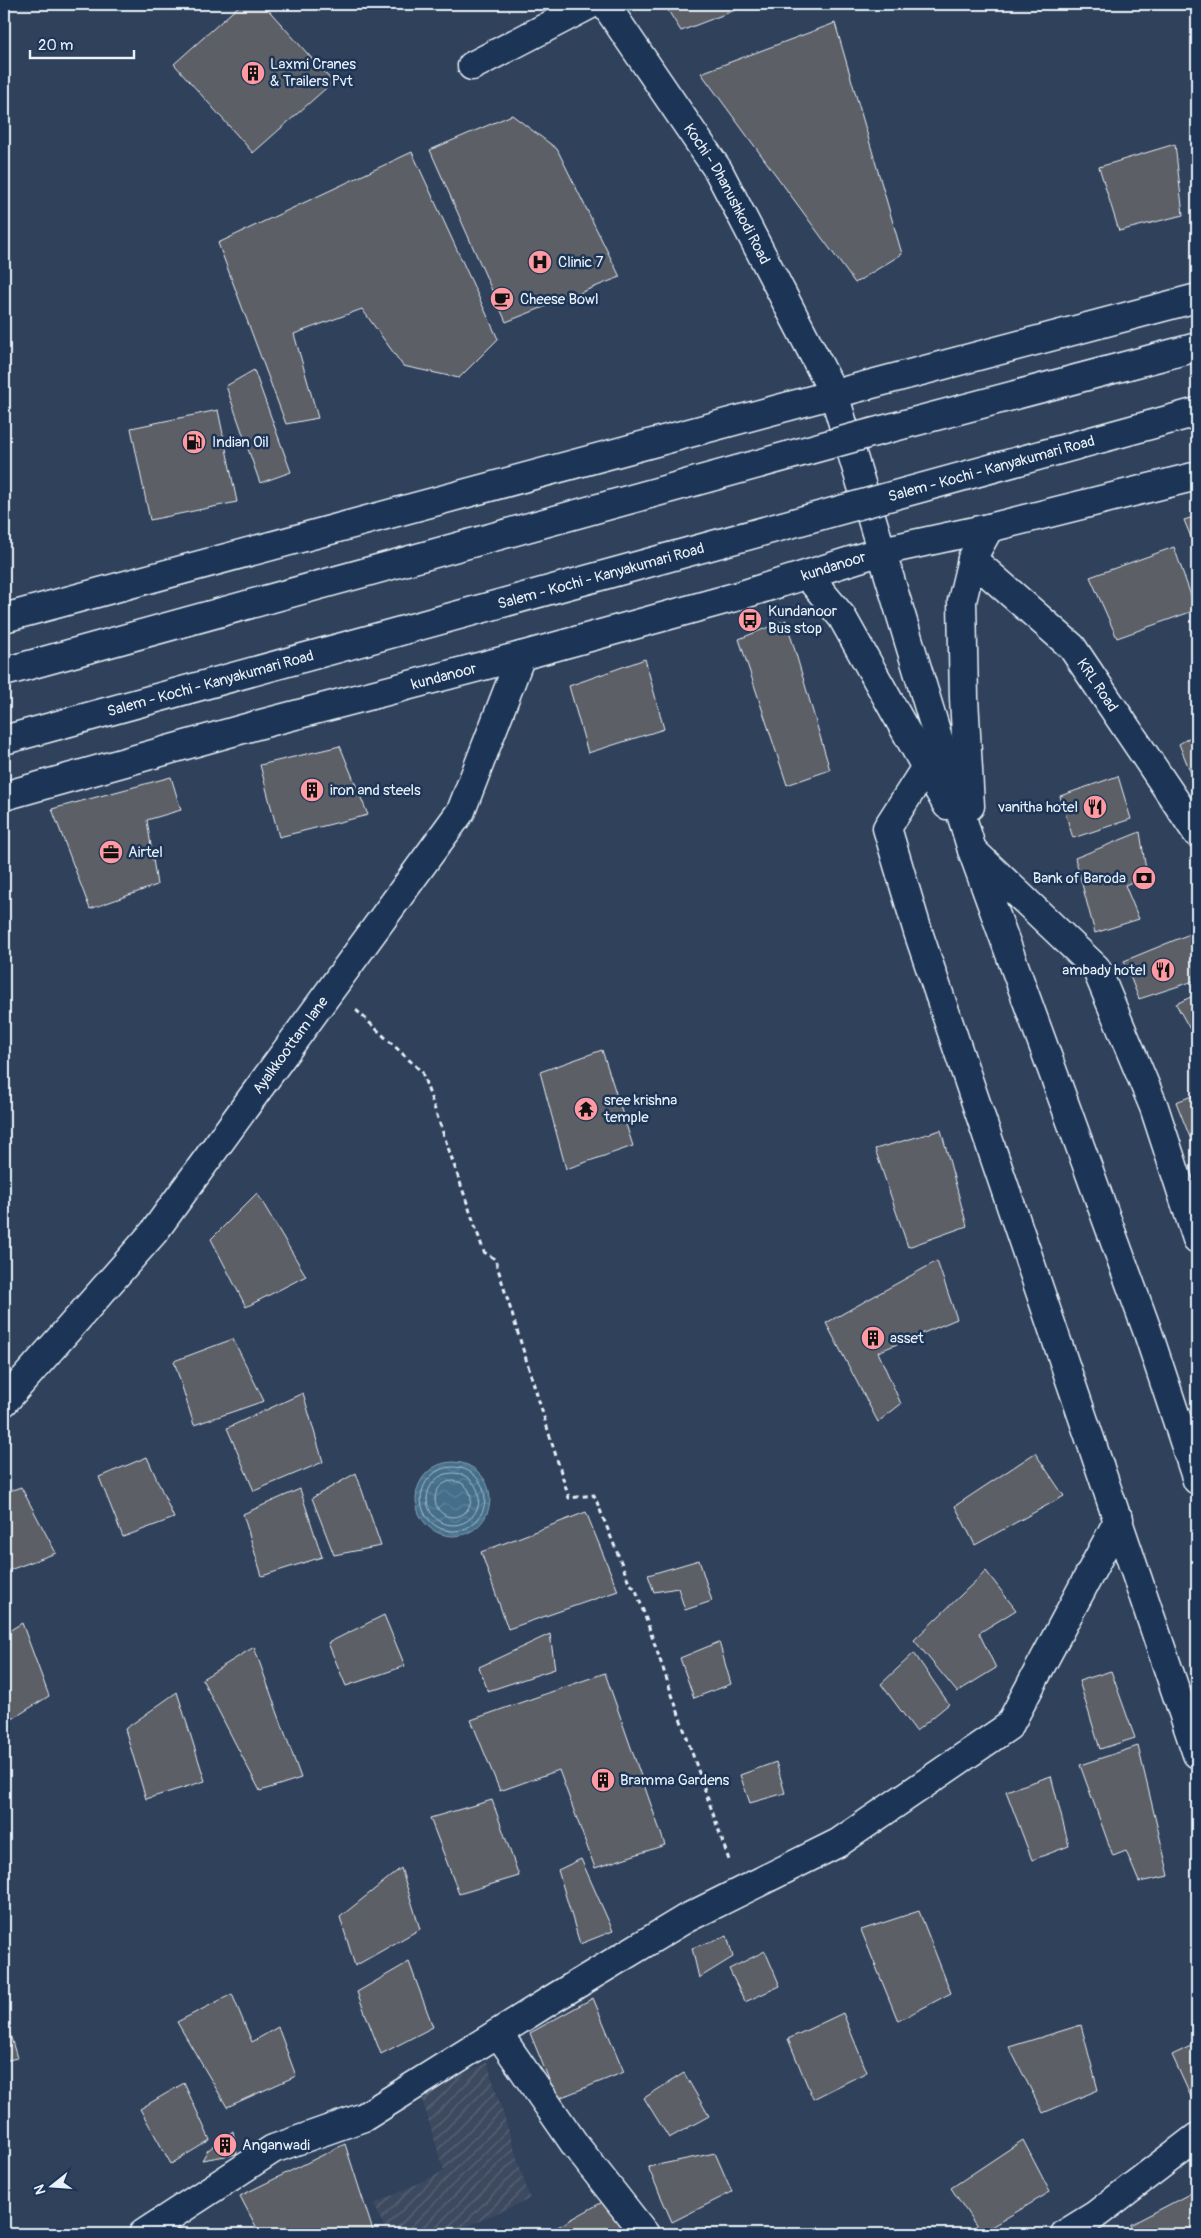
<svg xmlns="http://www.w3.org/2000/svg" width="1201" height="2238" viewBox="0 0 1201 2238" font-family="Pangolin,sans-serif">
<defs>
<pattern id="industrial-furrows" width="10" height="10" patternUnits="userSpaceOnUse" patternTransform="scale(1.25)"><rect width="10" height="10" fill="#3d4a5f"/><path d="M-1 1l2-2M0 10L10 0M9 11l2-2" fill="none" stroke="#596577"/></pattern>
<pattern id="water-waves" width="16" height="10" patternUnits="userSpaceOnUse" patternTransform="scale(1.25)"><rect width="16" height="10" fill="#446e8a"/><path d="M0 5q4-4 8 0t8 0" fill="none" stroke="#5f839b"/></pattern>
</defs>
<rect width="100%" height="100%" fill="#30415c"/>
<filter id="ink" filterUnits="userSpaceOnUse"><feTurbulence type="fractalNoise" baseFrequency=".02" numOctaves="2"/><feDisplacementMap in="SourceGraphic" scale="10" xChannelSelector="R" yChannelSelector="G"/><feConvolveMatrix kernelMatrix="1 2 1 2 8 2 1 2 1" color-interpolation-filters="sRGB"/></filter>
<g filter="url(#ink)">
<path fill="url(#industrial-furrows)" d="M 487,2062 L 530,2199 L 449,2234 L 387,2234 L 374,2204 L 444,2171 L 421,2096 Z"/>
<path fill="url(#water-waves)" stroke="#86a2b6" d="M416 1499a37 37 0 1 1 74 0a37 37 0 1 1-74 0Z"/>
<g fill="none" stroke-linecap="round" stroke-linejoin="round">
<path stroke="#a6bdcc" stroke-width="1" d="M421 1499a32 32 0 1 1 64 0a32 32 0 1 1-64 0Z
M427 1499a26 26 0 1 1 52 0a26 26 0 1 1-52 0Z
M435 1499a18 18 0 1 1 36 0a18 18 0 1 1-36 0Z"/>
</g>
<path fill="#5b5e66" stroke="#e8f1f8" d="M 241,4 L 263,4 L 333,82 L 253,153 L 174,64 Z
M 664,4 L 751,4 L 681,31 Z
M 835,23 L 902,254 L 855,283 L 701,73 Z
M 512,115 L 557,149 L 620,277 L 506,322 L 430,150 Z
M 1175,144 L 1183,215 L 1119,231 L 1099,167 Z
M 412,152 L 498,339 L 459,378 L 403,366 L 362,309 L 294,334 L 318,418 L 286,424 L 218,243 Z
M 254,370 L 291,472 L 260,483 L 226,386 Z
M 218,410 L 237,502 L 150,520 L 131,428 Z
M 1197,516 L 1197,552 L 1184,520 Z
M 1174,547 L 1196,610 L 1117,638 L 1090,577 Z
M 786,620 L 830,770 L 787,785 L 739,639 Z
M 645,659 L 664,729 L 588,753 L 569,686 Z
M 1197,733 L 1197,788 L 1179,744 Z
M 340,746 L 368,815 L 279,837 L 260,765 Z
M 1118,776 L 1131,819 L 1073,838 L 1060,796 Z
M 171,777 L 181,810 L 147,820 L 157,885 L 90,909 L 52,809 Z
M 1140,832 L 1147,876 L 1125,885 L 1139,919 L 1095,933 L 1075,858 Z
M 1197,931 L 1197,980 L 1139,999 L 1124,961 Z
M 1197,994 L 1197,1042 L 1176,1004 Z
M 602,1050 L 633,1146 L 566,1169 L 540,1072 Z
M 1197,1094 L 1197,1155 L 1176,1102 Z
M 941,1130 L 967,1226 L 908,1247 L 875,1149 Z
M 257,1193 L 306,1276 L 246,1307 L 211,1239 Z
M 937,1261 L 957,1319 L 878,1352 L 901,1404 L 878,1422 L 826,1323 Z
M 233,1339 L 264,1401 L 194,1425 L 174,1361 Z
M 303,1393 L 323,1462 L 254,1491 L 227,1428 Z
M 1035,1453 L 1064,1496 L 975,1545 L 955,1506 Z
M 147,1457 L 174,1518 L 123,1537 L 99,1477 Z
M 356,1473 L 381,1546 L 334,1555 L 312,1498 Z
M 21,1487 L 56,1553 L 4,1572 L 4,1493 Z
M 300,1489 L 322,1557 L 262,1576 L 243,1514 Z
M 586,1512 L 618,1591 L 508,1629 L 481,1552 Z
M 699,1560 L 712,1601 L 685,1610 L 678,1588 L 654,1592 L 648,1575 Z
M 986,1571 L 1016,1610 L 979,1633 L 996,1668 L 957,1692 L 914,1640 Z
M 384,1615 L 405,1666 L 346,1686 L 328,1643 Z
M 22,1623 L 49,1696 L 4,1724 L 4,1634 Z
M 550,1634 L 555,1669 L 488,1691 L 479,1667 Z
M 719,1642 L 731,1684 L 694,1698 L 680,1658 Z
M 254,1647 L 301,1778 L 260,1791 L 202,1679 Z
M 914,1653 L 949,1704 L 916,1731 L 881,1684 Z
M 1111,1671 L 1135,1738 L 1100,1749 L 1079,1681 Z
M 605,1673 L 665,1845 L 595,1868 L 559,1770 L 500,1791 L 471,1720 Z
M 177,1692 L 205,1781 L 146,1799 L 125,1729 Z
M 1138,1746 L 1169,1876 L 1139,1882 L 1126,1851 L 1113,1856 L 1080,1765 Z
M 776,1762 L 785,1793 L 750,1803 L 740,1775 Z
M 1051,1776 L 1069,1846 L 1032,1860 L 1006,1791 Z
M 492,1800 L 519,1876 L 459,1894 L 430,1818 Z
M 581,1859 L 613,1931 L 580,1944 L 558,1870 Z
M 401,1868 L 420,1929 L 355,1966 L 340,1917 Z
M 919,1911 L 951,1993 L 898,2021 L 861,1930 Z
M 727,1936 L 733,1957 L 699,1978 L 692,1948 Z
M 765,1951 L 780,1986 L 745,2002 L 729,1969 Z
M 409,1962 L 433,2027 L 381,2054 L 357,1992 Z
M 232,1994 L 252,2042 L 278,2027 L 296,2076 L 227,2107 L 177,2022 Z
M 593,1998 L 624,2072 L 557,2099 L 530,2033 Z
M 843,2013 L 867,2072 L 813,2099 L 788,2039 Z
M 4,2014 L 17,2058 L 4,2061 Z
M 1081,2025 L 1098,2090 L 1043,2113 L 1009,2047 Z
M 1197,2043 L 1197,2110 L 1172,2055 Z
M 684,2073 L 709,2116 L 669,2138 L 644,2098 Z
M 184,2083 L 210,2140 L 171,2164 L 140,2109 Z
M 233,2131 L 237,2154 L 202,2160 L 208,2150 Z
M 1023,2140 L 1050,2192 L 981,2233 L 951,2188 Z
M 345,2144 L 374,2234 L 260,2234 L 240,2196 Z
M 715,2153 L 732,2192 L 672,2222 L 648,2167 Z
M 1197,2190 L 1197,2234 L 1135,2234 L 1130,2225 Z
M 606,2200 L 629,2234 L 545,2234 Z"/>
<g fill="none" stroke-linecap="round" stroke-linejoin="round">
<g stroke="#e8f1f8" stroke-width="31">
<g id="minor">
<path d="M 472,66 L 591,4"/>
<path id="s1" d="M 972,559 L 1072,647 L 1197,833"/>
<path d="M 972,850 L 1096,968 L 1154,1107 L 1197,1239"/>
<path id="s2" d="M 4,1402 L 154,1232 L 461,811 L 521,656"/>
<path d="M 498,2033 L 576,2146 L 645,2234"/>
<path d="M 143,2234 L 273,2149 L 364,2117 L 554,1998 L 685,1919 L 838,1843 L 1009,1726 L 1119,1519"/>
<path d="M 1065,2234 L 1094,2216 L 1197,2137"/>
</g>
</g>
<g stroke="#e8f1f8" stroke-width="31">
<g id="tertiary">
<path d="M 4,618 L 834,394 L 1197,298"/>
<path d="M 926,767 L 887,828 L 918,932 L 1197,1754"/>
<path id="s3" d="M 4,796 L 257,725 L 521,656 L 735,597 L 882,551 L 989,528 L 1197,476"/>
</g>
</g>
<g stroke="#e8f1f8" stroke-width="31">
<g id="trunk">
<path id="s4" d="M 605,4 L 718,170 L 834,394 L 972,850 L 1147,1330 L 1197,1480"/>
<path d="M 807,575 L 842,617 L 947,805"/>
<path d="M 970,806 L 964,698 L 962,601 L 972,559 L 989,528"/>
</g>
</g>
<path stroke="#e8f1f8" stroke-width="3" stroke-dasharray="5 4" stroke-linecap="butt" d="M 356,1010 L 422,1072 L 484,1252 L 495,1259 L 569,1498 L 594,1495 L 629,1582 L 636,1590 L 730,1863"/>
<use href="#minor" stroke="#1d3557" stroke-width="28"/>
<use href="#tertiary" stroke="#1d3557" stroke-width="28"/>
<use href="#trunk" stroke="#1d3557" stroke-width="28"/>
<g stroke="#e8f1f8" stroke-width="31" stroke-linecap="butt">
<g id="trunk-bridge">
<path d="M 4,672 L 856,437 L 1197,347"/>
<path id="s5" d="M 4,740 L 1197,412"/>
</g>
</g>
<use href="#trunk-bridge" stroke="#1d3557" stroke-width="28"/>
</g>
</g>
<defs>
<g id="building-disc" transform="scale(1.25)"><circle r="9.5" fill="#ff9aa2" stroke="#1d3557"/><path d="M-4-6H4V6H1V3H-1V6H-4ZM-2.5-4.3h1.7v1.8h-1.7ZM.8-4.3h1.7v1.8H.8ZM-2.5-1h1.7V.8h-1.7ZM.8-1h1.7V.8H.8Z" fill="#111"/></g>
<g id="hospital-disc" transform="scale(1.25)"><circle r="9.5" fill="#ff9aa2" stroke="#1d3557"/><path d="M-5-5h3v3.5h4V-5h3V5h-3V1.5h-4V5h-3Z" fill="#111"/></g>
<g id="cafe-disc" transform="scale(1.25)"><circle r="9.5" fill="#ff9aa2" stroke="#1d3557"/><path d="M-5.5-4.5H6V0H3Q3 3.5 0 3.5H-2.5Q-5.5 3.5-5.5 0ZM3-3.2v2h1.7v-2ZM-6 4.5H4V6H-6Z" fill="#111"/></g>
<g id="fuel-disc" transform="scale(1.25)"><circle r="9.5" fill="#ff9aa2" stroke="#1d3557"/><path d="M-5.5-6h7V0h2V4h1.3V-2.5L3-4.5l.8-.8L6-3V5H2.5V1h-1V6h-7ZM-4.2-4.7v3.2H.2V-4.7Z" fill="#111"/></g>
<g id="bus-disc" transform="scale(1.25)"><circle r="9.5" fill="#ff9aa2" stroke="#1d3557"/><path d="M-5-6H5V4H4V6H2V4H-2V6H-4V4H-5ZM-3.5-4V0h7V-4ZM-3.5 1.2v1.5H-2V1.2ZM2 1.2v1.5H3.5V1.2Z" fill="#111"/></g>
<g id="restaurant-disc" transform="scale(1.25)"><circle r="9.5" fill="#ff9aa2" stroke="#1d3557"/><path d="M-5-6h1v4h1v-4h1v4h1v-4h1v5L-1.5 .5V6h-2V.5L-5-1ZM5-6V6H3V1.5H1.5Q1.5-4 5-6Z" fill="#111"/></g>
<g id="office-disc" transform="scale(1.25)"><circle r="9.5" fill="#ff9aa2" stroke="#1d3557"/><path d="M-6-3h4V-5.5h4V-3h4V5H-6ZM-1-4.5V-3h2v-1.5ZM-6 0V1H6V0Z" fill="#111"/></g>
<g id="bank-disc" transform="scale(1.25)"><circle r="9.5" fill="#ff9aa2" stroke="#1d3557"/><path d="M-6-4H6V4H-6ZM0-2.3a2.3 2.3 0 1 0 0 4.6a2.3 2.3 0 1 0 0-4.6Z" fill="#111"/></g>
<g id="temple-disc" transform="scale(1.25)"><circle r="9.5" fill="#ff9aa2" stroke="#1d3557"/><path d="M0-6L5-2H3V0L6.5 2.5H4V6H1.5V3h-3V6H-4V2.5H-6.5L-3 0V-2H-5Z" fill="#111"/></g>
</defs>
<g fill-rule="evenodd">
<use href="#building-disc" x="253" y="73"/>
<use href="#hospital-disc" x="540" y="262"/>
<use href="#cafe-disc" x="502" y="299"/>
<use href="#fuel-disc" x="194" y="442"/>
<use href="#bus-disc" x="750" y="620"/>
<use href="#building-disc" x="312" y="790"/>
<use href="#restaurant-disc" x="1095" y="807"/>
<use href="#office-disc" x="111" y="852"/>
<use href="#bank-disc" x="1144" y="878"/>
<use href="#restaurant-disc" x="1163" y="970"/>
<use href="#temple-disc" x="586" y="1109"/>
<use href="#building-disc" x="873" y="1338"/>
<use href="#building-disc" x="603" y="1780"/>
<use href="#building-disc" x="225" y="2145"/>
</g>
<g text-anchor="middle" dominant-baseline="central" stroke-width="5" stroke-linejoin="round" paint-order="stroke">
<g font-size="15" fill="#e8f1f8" stroke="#1d3557" text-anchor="start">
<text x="270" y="64">Laxmi Cranes<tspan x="270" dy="17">&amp; Trailers Pvt</tspan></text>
<text x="558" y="262">Clinic 7</text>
<text x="520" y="299">Cheese Bowl</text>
<text x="212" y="442">Indian Oil</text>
<text x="768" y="611">Kundanoor<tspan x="768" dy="17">Bus stop</tspan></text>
<text x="330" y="790">iron and steels</text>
<text x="1078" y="807" text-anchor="end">vanitha hotel</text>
<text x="128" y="852">Airtel</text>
<text x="1126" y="878" text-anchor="end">Bank of Baroda</text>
<text x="1146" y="970" text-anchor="end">ambady hotel</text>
<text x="604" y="1100">sree krishna<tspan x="604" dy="17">temple</tspan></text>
<text x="890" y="1338">asset</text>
<text x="620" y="1780">Bramma Gardens</text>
<text x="242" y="2145">Anganwadi</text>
</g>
<g font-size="15" fill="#e8f1f8" stroke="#1d3557">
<text stroke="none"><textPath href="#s4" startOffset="226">Kochi - Dhanushkodi Road</textPath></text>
<text stroke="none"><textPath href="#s5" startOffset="1024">Salem - Kochi - Kanyakumari Road</textPath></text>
<text stroke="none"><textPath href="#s3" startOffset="861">kundanoor</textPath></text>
<text stroke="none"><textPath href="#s5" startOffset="619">Salem - Kochi - Kanyakumari Road</textPath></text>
<text stroke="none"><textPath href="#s3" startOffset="456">kundanoor</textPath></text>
<text stroke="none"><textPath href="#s5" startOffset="214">Salem - Kochi - Kanyakumari Road</textPath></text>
<text stroke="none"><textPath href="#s1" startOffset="179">KRL Road</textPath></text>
<text stroke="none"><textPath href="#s2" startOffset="458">Ayalkkoottam lane</textPath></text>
</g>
</g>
<rect width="1201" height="2238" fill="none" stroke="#1d3557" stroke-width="20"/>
<rect x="10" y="10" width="1181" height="2218" fill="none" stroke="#e8f1f8" stroke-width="2" filter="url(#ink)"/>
<g transform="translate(52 2186) rotate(253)" stroke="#1d3557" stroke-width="4" paint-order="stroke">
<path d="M0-4L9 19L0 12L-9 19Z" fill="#e8f1f8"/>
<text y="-8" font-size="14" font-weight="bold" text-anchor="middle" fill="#e8f1f8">N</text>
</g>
<path d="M30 50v8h104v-8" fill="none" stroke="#e8f1f8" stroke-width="2.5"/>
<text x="38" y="50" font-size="15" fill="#e8f1f8" stroke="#1d3557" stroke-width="4" paint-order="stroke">20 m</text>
</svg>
